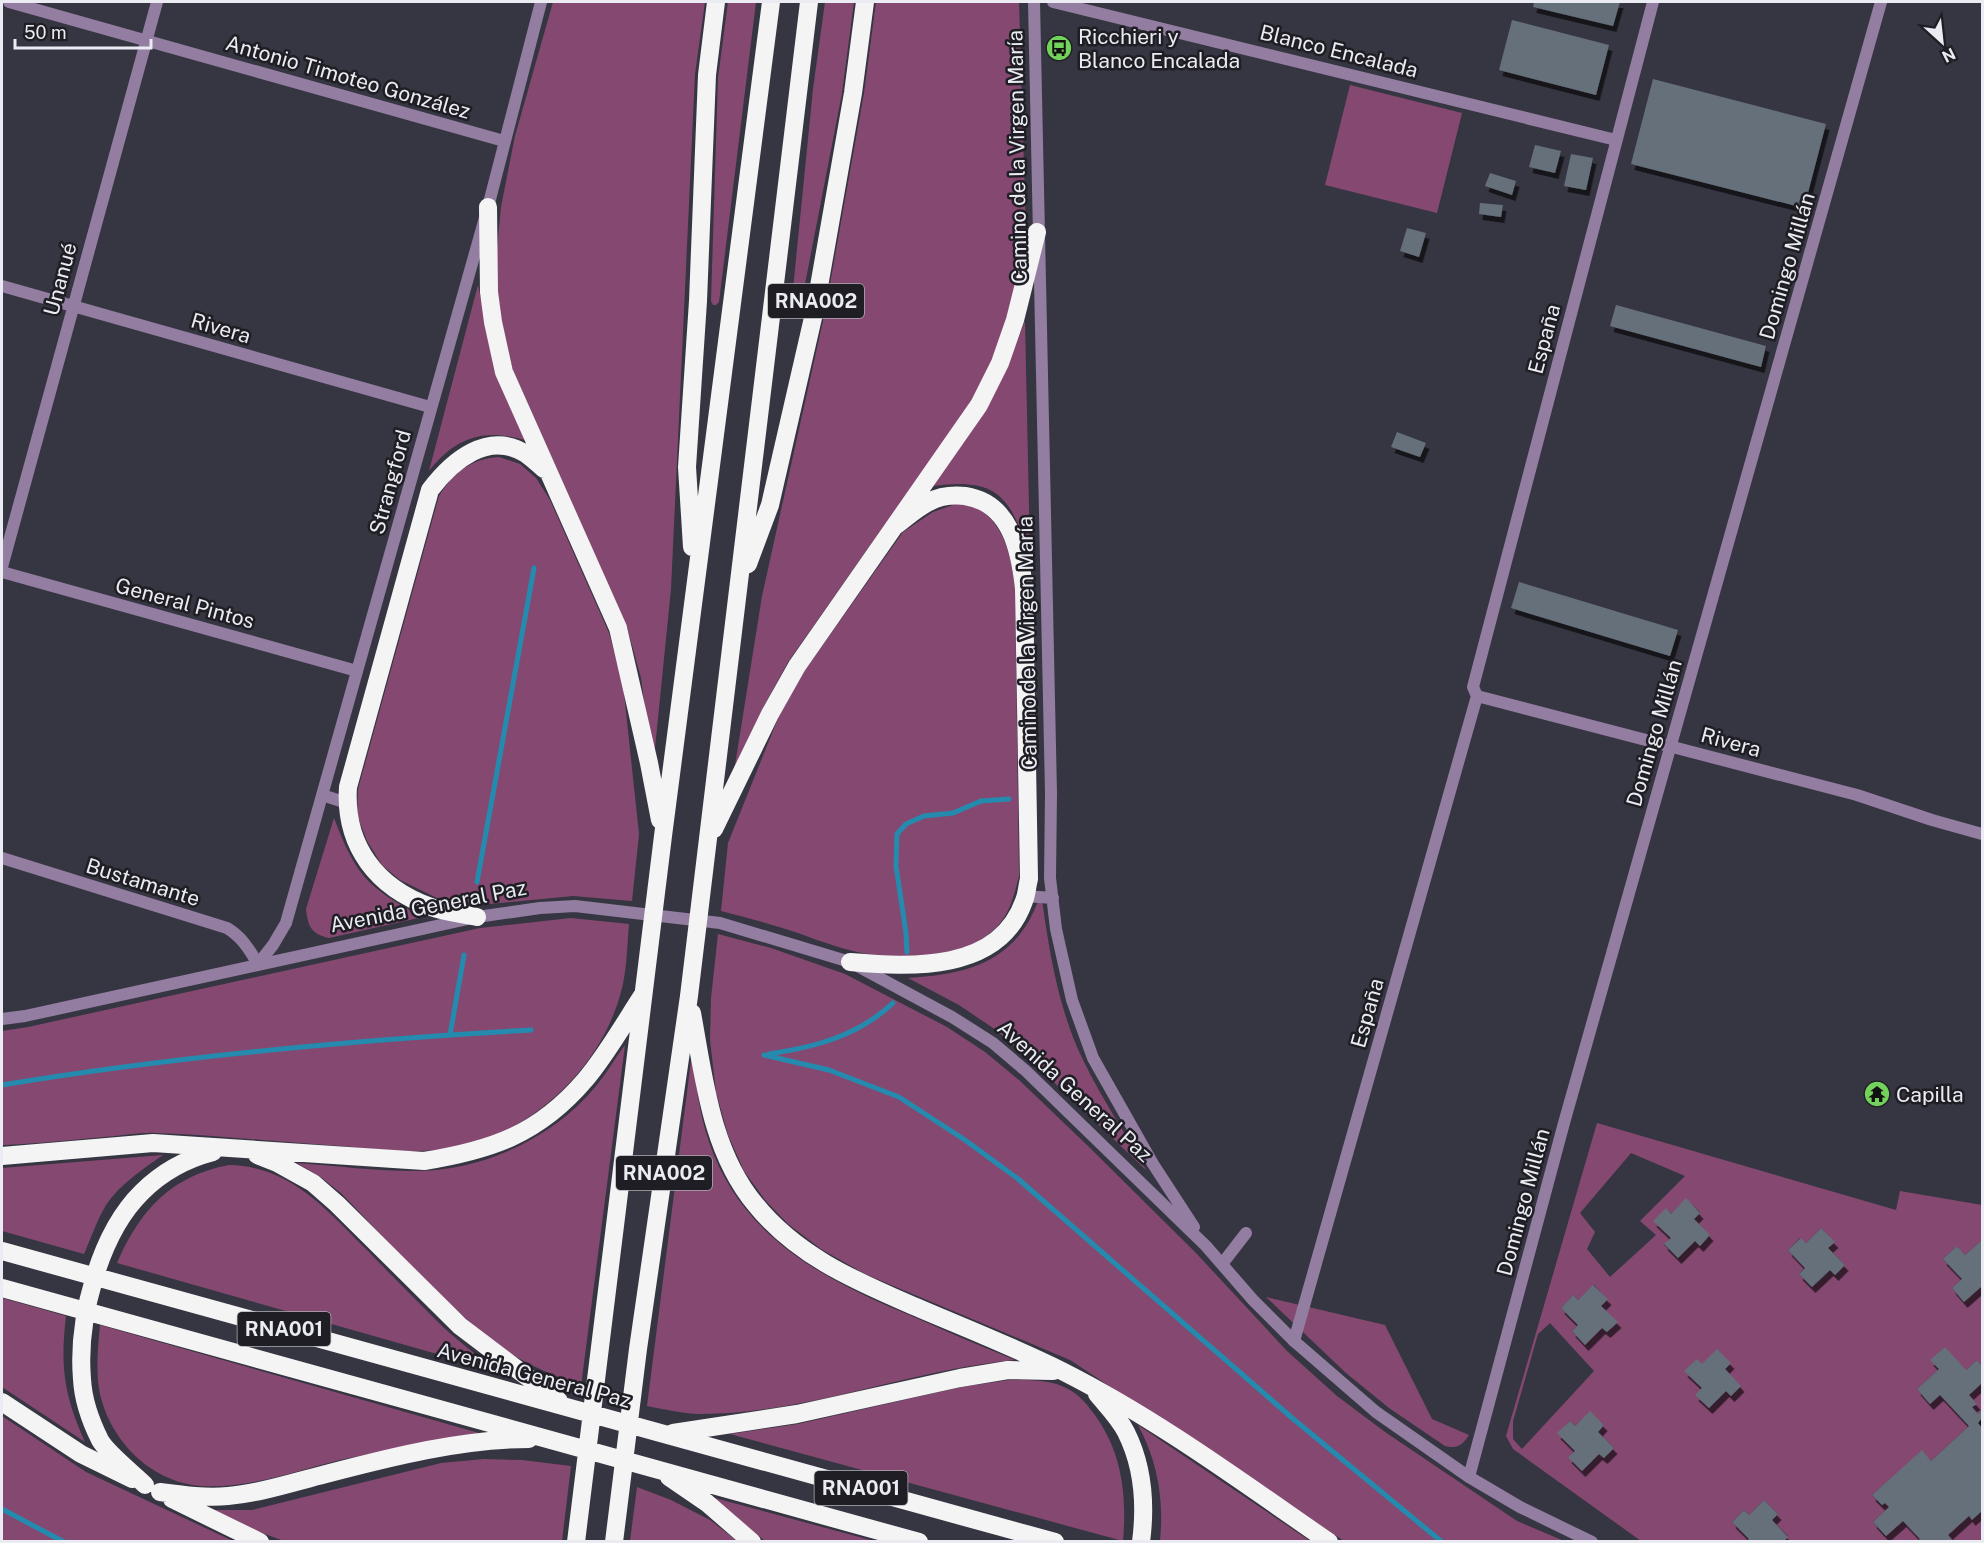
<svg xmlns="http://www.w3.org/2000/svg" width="1984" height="1543" viewBox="0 0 1984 1543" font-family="'Public Sans',sans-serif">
<defs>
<filter id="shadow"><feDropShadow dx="3.5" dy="6" stdDeviation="0" flood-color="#0009"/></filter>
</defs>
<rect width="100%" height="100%" fill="#363642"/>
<path fill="#854971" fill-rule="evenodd" d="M 553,2 L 705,2 L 695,74 L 671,589 L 653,768 L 641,678 L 627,627 L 513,370 L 501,320 L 495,270 L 501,207 L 515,136 Z
M 728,2 L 756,2 L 719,302 L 716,305 L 713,305 L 711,301 L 718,78 Z
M 825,2 L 854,2 L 842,93 L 800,310 L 797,314 L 794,314 L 791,309 L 813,89 Z
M 876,2 L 1019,2 L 1026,235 L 1008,319 L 992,359 L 971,402 L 788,662 L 764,706 L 733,778 L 762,596 L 825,312 L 864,93 Z
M 1350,85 L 1462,113 L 1437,213 L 1325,185 Z
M 478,285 L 486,323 L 525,440 C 483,428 456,437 429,471 Z
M 1025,321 L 1030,556 C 1010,497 999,477 932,486 L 986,409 L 1006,369 Z
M 499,457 L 520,464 L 536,478 L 550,500 L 609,633 L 623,684 L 639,834 L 632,901 L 573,896 L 478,905 L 437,898 L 400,880 L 382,865 L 367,841 L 357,815 L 358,789 L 439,496 C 454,472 471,459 499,457 Z
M 956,504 C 963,505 973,505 979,509 C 1006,526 1012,561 1015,590 L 1019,876 C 1015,891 1012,906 1003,919 C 974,962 898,962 853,951 C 828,945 803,934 779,927 C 760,921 740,916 721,911 L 728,843 L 779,716 L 805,670 L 903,532 L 933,512 Z
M 334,818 C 356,876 368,888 423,917 L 329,938 C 311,934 308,926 306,909 Z
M 1041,893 C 1049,950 1058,1010 1084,1062 C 1102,1099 1126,1134 1146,1170 L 1035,1064 L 996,1030 L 959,1005 L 908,978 C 973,974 1019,960 1041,893 Z
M 571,918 L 629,924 C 627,946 627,970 621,992 C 599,1074 522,1143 436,1150 C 405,1153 372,1149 341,1146 C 279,1142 217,1135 155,1133 C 142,1132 128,1135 115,1136 C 77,1139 39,1144 2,1145 L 2,1031 L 28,1027 L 480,928 Z
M 718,934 L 771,948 L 845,974 L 947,1027 L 985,1052 L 1019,1080 L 1089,1147 L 1196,1253 L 1287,1351 L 1337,1396 L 1385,1432 L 1517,1521 L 1564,1541 L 1344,1541 L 1070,1360 L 865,1274 L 821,1249 L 788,1224 L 765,1200 L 744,1171 L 728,1135 L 716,1092 L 710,1040 L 711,998 Z
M 625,1045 L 581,1386 C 556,1376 530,1366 507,1351 C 445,1307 394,1248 342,1194 L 322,1178 L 297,1163 C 336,1166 376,1171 415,1171 C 482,1171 554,1138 596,1086 C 607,1073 615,1058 625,1045 Z
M 692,1053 C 696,1084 699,1113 709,1142 C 742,1239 827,1281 914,1317 C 947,1332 981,1346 1015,1360 C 907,1370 805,1415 697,1414 C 680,1413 663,1409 647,1406 Z
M 1597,1123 L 1896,1210 L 1900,1191 L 1982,1205 L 1982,1240 L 1965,1255 L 1957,1246 L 1943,1259 L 1962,1279 L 1952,1288 L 1964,1302 L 1982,1286 L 1982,1366 L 1977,1360 L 1966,1370 L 1931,1360 L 1939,1369 L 1917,1389 L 1930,1404 L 1940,1395 L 1969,1426 L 1931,1461 L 1922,1451 L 1872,1495 L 1881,1505 L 1885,1503 L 1889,1507 L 1873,1522 L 1885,1536 L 1903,1521 L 1920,1539 L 1917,1541 L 1783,1541 L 1788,1536 L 1772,1520 L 1778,1514 L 1764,1500 L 1749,1515 L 1744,1510 L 1732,1522 L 1749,1539 L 1747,1541 L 1641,1541 L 1513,1449 L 1506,1436 ZM 1631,1153 L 1685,1176 L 1640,1221 L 1656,1235 L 1610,1277 L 1587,1249 L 1595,1232 L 1580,1213 ZM 1686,1199 L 1700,1212 L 1694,1219 L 1710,1236 L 1700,1245 L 1695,1241 L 1678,1258 L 1664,1245 L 1671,1238 L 1654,1221 L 1666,1209 L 1671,1214 ZM 1821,1228 L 1834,1242 L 1828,1248 L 1845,1265 L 1835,1275 L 1830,1270 L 1812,1287 L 1799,1274 L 1805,1267 L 1788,1250 L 1800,1238 L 1806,1243 ZM 1594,1285 L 1607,1299 L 1601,1306 L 1617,1322 L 1607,1332 L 1602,1328 L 1585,1345 L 1572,1331 L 1578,1325 L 1561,1308 L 1573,1295 L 1578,1300 ZM 1550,1323 L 1594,1371 L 1522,1449 L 1513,1439 L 1513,1421 L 1538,1334 ZM 1590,1412 L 1604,1425 L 1598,1432 L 1614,1448 L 1604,1458 L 1599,1454 L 1568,1457 L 1575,1451 L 1558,1433 L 1570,1421 L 1575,1426 Z
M 163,1155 C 143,1169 120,1184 106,1205 C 97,1220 91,1238 84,1254 L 2,1231 L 2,1168 Z
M 229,1165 C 290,1166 326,1209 366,1249 C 389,1273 413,1297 437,1321 C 455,1339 477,1355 497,1371 L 117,1263 C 140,1210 171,1176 229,1165 Z
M 1266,1297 L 1385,1325 L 1432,1419 L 1469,1435 C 1462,1445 1458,1449 1445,1446 L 1389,1408 L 1346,1373 Z
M 2,1298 L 66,1316 C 60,1367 64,1395 85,1442 L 2,1387 Z
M 100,1325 L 479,1433 C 433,1441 386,1450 340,1460 C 295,1471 248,1489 201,1486 C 150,1482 108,1439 99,1389 C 96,1368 98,1346 100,1325 Z
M 1009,1380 C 1029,1380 1050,1379 1068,1389 C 1078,1394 1085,1402 1091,1410 C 1122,1449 1127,1494 1123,1541 L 730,1434 L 798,1424 L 961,1387 Z
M 1982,1383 L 1982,1410 L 1978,1414 L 1972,1407 L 1976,1403 L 1969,1395 Z
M 2,1416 L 86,1472 L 233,1541 L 2,1541 Z
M 1138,1425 L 1310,1541 L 1160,1541 C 1164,1500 1158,1462 1138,1425 Z
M 484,1459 L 522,1460 L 571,1466 L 562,1541 L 284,1541 L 213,1515 L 215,1510 L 252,1510 L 441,1463 Z
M 637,1487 L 671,1500 L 710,1520 L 737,1541 L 630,1541 Z
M 711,1497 L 874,1541 L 765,1541 Z
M 1982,1512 L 1982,1541 L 1952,1541 L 1948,1535 L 1969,1516 L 1973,1520 Z"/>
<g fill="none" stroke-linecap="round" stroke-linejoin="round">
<path stroke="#248bae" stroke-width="5" d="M 477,882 L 534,568
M 907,952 L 906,933 L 896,866 L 897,834 L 906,824 L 924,816 L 953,813 L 981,801 L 1009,799
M 450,1035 L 464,955
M 769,1054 C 815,1047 858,1036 893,1003
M 764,1055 L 829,1070 L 899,1097 L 965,1140 L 1017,1178 L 1291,1417 L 1442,1542
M 2,1085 C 177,1056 353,1040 531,1030
M 2,1509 L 64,1542"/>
</g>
<path fill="#666f7a" filter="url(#shadow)" d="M 1534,2 L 1620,2 L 1613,26 L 1533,7 Z
M 1512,20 L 1609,45 L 1596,95 L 1499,70 Z
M 1653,79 L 1826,124 L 1804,208 L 1631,164 Z
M 1535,145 L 1561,151 L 1555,173 L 1529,167 Z
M 1571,154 L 1593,158 L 1586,190 L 1564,186 Z
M 1490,173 L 1516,181 L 1512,195 L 1485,186 Z
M 1480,203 L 1503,205 L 1501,217 L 1479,214 Z
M 1407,228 L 1426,233 L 1419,257 L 1400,251 Z
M 1616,305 L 1766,346 L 1761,367 L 1610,326 Z
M 1397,432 L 1426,443 L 1420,457 L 1391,447 Z
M 1519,582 L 1678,630 L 1670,656 L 1511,608 Z
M 1686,1198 L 1700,1213 L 1694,1219 L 1710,1235 L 1700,1246 L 1695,1241 L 1678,1258 L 1664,1244 L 1671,1238 L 1653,1221 L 1666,1208 L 1671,1214 Z
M 1821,1228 L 1835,1242 L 1828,1248 L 1845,1265 L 1835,1275 L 1830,1270 L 1812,1287 L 1799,1274 L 1805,1268 L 1788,1250 L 1801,1238 L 1806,1243 Z
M 1982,1240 L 1982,1286 L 1964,1302 L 1952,1288 L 1962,1279 L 1943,1259 L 1957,1246 L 1965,1255 Z
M 1593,1285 L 1608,1299 L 1601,1306 L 1618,1322 L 1607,1332 L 1602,1328 L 1585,1345 L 1572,1331 L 1578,1325 L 1561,1308 L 1573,1295 L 1578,1300 Z
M 1945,1347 L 1966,1370 L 1977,1360 L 1982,1366 L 1982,1383 L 1969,1395 L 1977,1404 L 1972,1407 L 1978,1414 L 1982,1410 L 1982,1418 L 1978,1423 L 1982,1428 L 1982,1511 L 1972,1520 L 1969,1516 L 1948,1535 L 1954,1542 L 1933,1542 L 1932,1540 L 1917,1542 L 1920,1539 L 1903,1521 L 1886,1536 L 1873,1522 L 1889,1507 L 1885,1503 L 1882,1505 L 1872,1495 L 1922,1450 L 1931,1461 L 1969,1426 L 1940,1395 L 1930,1404 L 1917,1389 L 1939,1369 L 1930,1360 Z
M 1717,1349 L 1731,1363 L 1725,1369 L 1741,1386 L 1731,1396 L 1726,1391 L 1709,1408 L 1695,1395 L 1702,1388 L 1684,1371 L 1697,1359 L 1702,1364 Z
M 1590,1411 L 1604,1425 L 1598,1432 L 1614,1448 L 1604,1458 L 1599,1454 L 1582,1471 L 1568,1457 L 1575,1451 L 1557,1433 L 1570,1421 L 1575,1426 Z
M 1764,1500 L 1778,1514 L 1772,1520 L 1788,1537 L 1783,1542 L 1747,1542 L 1749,1539 L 1732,1522 L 1744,1510 L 1749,1515 Z"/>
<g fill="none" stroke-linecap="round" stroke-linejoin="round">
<path stroke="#937da0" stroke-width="12" d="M 9,2 L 504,141
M 1053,2 L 1616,140
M 1653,2 L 1473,687 L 1477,696 L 1857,795 L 1932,820 L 1982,834
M 2,286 L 430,407
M 2,567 L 157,2
M 2,572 L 357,671
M 2,858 L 227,928 C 242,937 249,949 258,964
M 1222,1264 L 1246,1233
M 1294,1341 L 1477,696
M 1469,1477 L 1564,1123 L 1881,2"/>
<path stroke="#937da0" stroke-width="12" d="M 1034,2 L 1051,793 L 1050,878 L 1056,929 L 1072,1000 L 1093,1058 L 1153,1164 L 1194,1227
M 322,795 L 347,803
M 1025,896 L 1053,898
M 258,964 L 273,945 L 286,923 L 488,207 L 541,2
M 2,1019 L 25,1016 L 477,917 L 540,908 L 575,906 L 720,923 L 850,962 L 952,1017 L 993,1043 L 1026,1071 L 1206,1246 L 1253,1300 L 1294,1341 L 1376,1412 L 1469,1477 L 1520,1507 L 1592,1542"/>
<path stroke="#f4f4f4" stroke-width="18" d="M 488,207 L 489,292 L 493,322 L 504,372 L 618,628 L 649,763 L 660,820
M 692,547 L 687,467 L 698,301 L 707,75 L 716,2
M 748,564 L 770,505 L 815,309 L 853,93 L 865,2
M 714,829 L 770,714 L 797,666 L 979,405 L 1000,363 L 1015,320 L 1037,232
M 477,917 C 462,914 445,912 431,907 C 377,888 344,846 348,787 L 430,490 C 452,461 488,430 526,454 C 532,458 538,464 544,469
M 850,962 C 910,967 999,973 1024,901 C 1027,894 1027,886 1029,879 L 1024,589 C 1020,551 1011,503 965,496 C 954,495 940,496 929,502 C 917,508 906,518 895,526
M 692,1013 C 704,1078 711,1151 755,1204 C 795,1254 851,1279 909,1304 C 960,1326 1012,1346 1062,1371 C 1157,1419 1242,1482 1329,1542
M 257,1155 L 277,1163 L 313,1183 L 337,1204 L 460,1326 L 559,1401
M 2,1156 L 153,1143 L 424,1161 C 492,1150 539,1134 585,1080 C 605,1057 625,1022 642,996
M 2,1251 L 1055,1542
M 2,1288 L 919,1542
M 1097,1394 C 1107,1406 1119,1418 1126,1432 C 1143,1466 1146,1504 1141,1542
M 2,1402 L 81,1454 L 132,1479
M 673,1433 L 797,1414 L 960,1378 L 1008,1370 L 1053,1371
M 669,1477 L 707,1503 L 752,1542
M 145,1485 C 134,1474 107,1453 100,1440 C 91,1422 83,1399 82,1379 C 77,1320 99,1234 142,1192 C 162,1172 186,1159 213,1152
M 160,1492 C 183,1495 205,1498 228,1496 C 261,1493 294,1482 326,1474 C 391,1457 462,1439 529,1439
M 172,1499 L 260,1542
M 576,1542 L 663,836 L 771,2
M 614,1542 L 638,1349 L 689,996 L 809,2"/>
</g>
<defs>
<g id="bus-disc" transform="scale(1.35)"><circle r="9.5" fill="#73d25c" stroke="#1e1e24"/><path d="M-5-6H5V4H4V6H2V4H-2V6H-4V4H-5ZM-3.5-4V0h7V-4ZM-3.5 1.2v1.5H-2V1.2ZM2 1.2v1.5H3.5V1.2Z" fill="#111"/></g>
<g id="temple-disc" transform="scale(1.35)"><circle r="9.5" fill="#73d25c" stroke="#1e1e24"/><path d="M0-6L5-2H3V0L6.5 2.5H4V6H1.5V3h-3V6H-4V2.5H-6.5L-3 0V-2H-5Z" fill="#111"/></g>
</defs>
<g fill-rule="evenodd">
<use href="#bus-disc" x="1059" y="48"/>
<use href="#temple-disc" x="1877" y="1094"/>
</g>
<g text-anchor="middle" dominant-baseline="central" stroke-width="5" stroke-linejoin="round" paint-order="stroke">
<g fill="#1e1e24" stroke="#aeaeb5" stroke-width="1.5">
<rect x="768" y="284" width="96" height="34" rx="4.5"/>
<rect x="616" y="1156" width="96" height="34" rx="4.5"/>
<rect x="237.5" y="1312" width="93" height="34" rx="4.5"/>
<rect x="814.5" y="1471" width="93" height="34" rx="4.5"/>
</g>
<g font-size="20" font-weight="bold" fill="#ebebf3">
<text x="816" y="301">RNA002</text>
<text x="664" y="1173">RNA002</text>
<text x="284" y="1329">RNA001</text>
<text x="861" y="1488">RNA001</text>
</g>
<g font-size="21" fill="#ebebf3" stroke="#1e1e24" text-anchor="start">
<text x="1078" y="36">Ricchieri y<tspan x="1078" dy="24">Blanco Encalada</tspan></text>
<text x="1896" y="1094">Capilla</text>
</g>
<g font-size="21" fill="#ebebf3" stroke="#1e1e24">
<text transform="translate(1339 51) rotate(14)">Blanco Encalada</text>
<text transform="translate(348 77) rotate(16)">Antonio Timoteo González</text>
<text transform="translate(1017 157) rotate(-91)">Camino de la Virgen María</text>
<text transform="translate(1787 266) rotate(-74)">Domingo Millán</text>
<text transform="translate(60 279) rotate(-75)">Unanué</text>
<text transform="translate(221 328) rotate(16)">Rivera</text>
<text transform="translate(1544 339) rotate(-75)">España</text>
<text transform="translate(390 482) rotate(-75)">Strangford</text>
<text transform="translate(185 603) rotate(15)">General Pintos</text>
<text transform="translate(1027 643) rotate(-91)">Camino de la Virgen María</text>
<text transform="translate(1654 733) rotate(-74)">Domingo Millán</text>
<text transform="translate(1731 742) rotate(15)">Rivera</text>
<text transform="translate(143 882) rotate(17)">Bustamante</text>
<text transform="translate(428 906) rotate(-11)">Avenida General Paz</text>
<text transform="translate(1367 1013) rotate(-74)">España</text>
<text transform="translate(1075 1091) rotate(42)">Avenida General Paz</text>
<text transform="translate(1523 1202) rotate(-75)">Domingo Millán</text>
<text transform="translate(534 1375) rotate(15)">Avenida General Paz</text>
</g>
</g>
<rect width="1984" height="1543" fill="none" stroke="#ebebf3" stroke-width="6"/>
<g transform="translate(1942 42) rotate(153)" stroke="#1e1e24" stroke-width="4.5" paint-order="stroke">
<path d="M0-4.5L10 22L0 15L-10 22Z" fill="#ebebf3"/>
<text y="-9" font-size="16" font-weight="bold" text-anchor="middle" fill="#ebebf3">N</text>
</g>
<path d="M15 39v9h136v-9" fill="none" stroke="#ebebf3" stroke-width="3"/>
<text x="24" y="39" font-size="18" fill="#ebebf3" stroke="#1e1e24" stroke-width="4.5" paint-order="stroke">50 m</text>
</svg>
